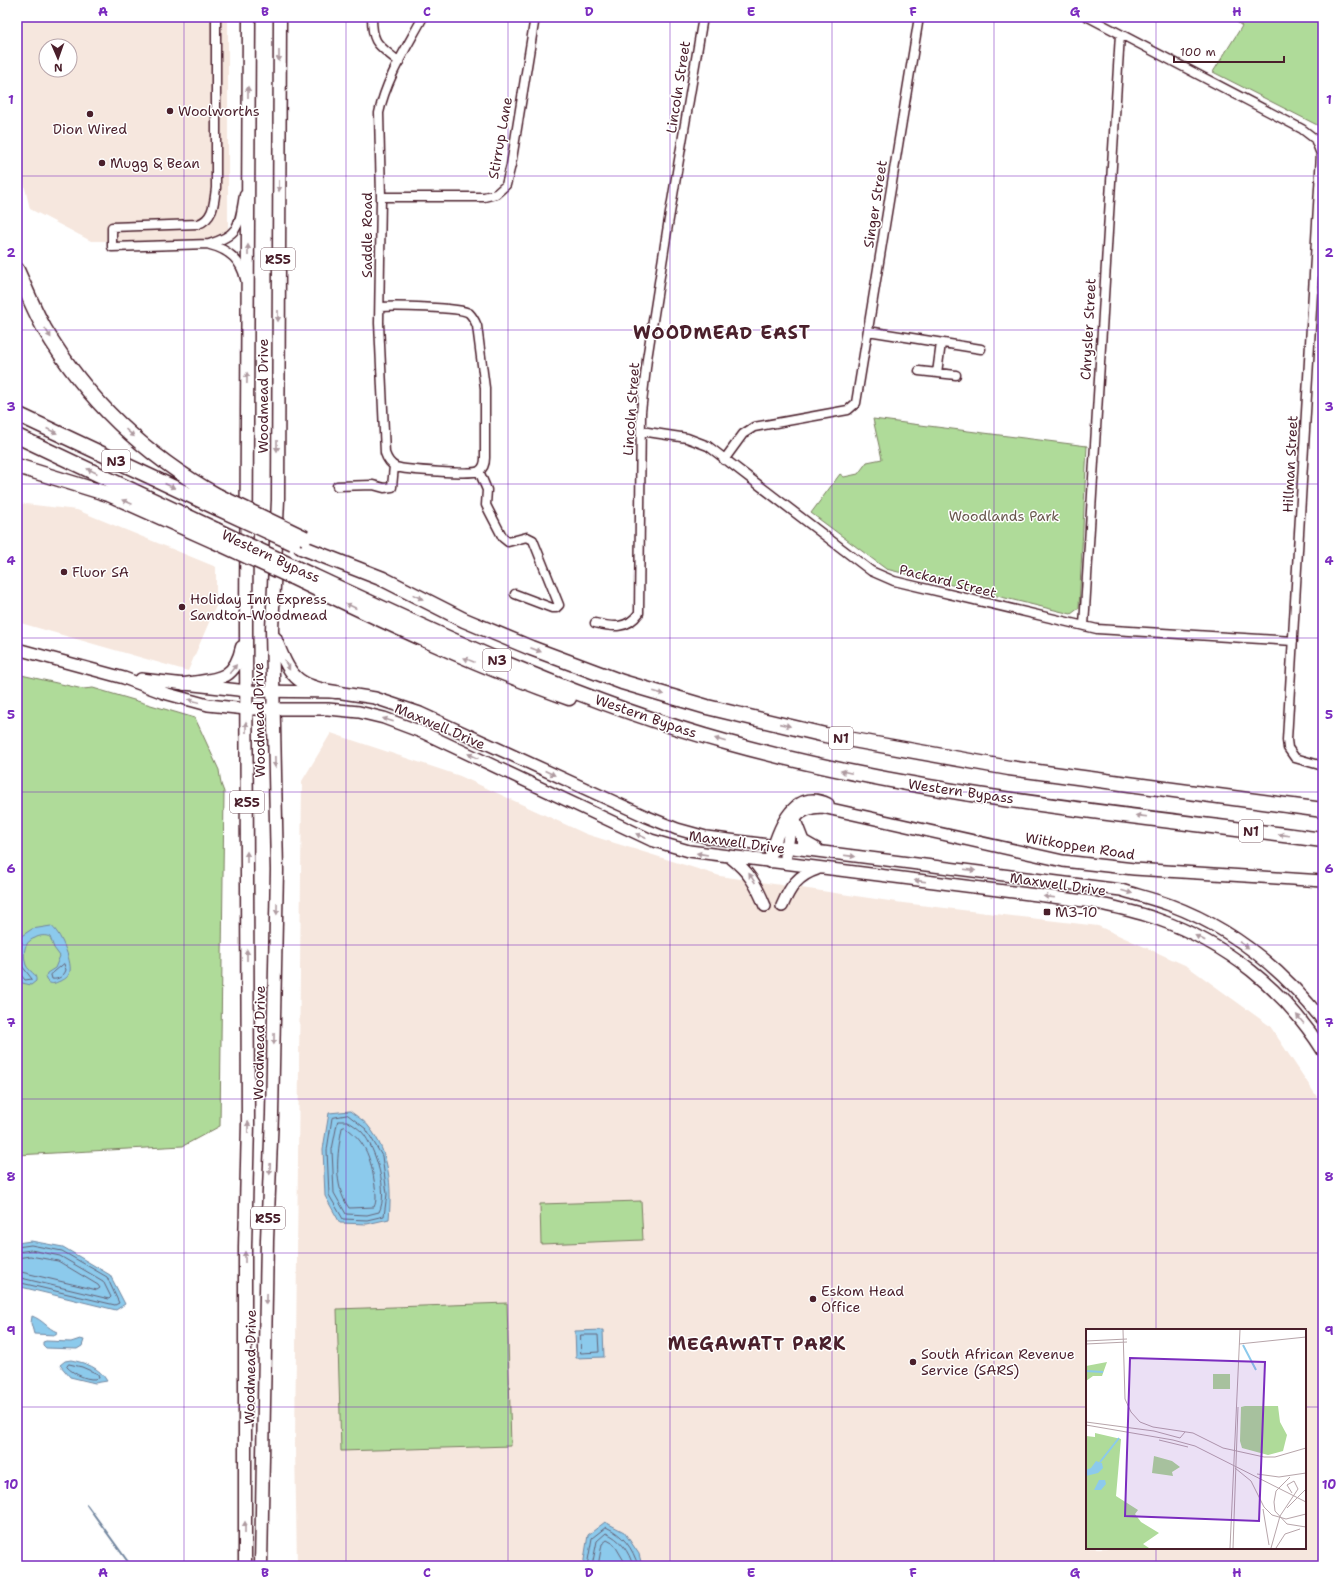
<svg xmlns="http://www.w3.org/2000/svg" width="1340" height="1583" viewBox="0 0 1340 1583" font-family="'Shantell Sans',sans-serif">
<rect width="100%" height="100%" fill="#fff"/>
<filter id="ink" filterUnits="userSpaceOnUse"><feTurbulence type="fractalNoise" baseFrequency=".025" numOctaves="2"/><feDisplacementMap in="SourceGraphic" scale="8" xChannelSelector="R" yChannelSelector="G"/><feConvolveMatrix kernelMatrix="1 2 1 2 8 2 1 2 1" color-interpolation-filters="sRGB"/></filter>
<g filter="url(#ink)">
<path fill="#f6e7de" fill-rule="evenodd" d="M 17,17 L 228,17 L 228,241 L 91,241 L 30,209 L 17,154 ZM 46,46 L 70,46 L 70,70 L 46,70 Z
M 17,503 L 77,510 L 216,567 L 216,606 L 188,671 L 17,622 Z
M 331,733 L 460,776 L 586,834 L 720,876 L 903,903 L 1098,926 L 1187,966 L 1270,1026 L 1323,1106 L 1323,1566 L 297,1566 L 295,1444 L 302,781 ZM 1087,1330 L 1305,1330 L 1305,1548 L 1087,1548 Z"/>
<path fill="#afdb99" stroke="#7c7d62" d="M 1230,17 L 1323,17 L 1323,128 L 1213,72 L 1242,26 Z
M 873,419 L 1087,446 L 1079,608 L 1071,614 L 886,569 L 811,513 L 840,474 L 844,477 L 858,474 L 867,462 L 882,459 Z
M 17,674 L 83,689 L 93,688 L 195,718 L 219,770 L 221,784 L 224,792 L 220,1126 L 183,1146 L 17,1155 Z
M 641,1201 L 643,1240 L 541,1244 L 540,1204 Z
M 507,1303 L 511,1446 L 341,1451 L 337,1309 Z"/>
<path fill="#8ccaec" stroke="#72869f" d="M 51,926 C 60,931 72,961 70,971 C 69,977 64,980 60,981 C 55,983 53,985 48,982 L 46,977 L 47,973 L 55,968 L 60,956 L 54,948 L 50,937 C 46,935 40,935 35,938 C 23,942 23,955 26,965 C 29,972 37,973 36,981 L 31,985 L 22,983 L 17,975 L 17,939 L 32,929 Z
M 350,1111 C 356,1116 365,1121 369,1127 C 390,1153 392,1187 389,1219 L 367,1224 L 340,1223 L 325,1196 L 323,1149 L 329,1113 Z
M 31,1241 L 63,1247 L 110,1275 L 125,1304 L 116,1310 L 17,1286 L 17,1243 Z
M 32,1316 C 43,1320 47,1328 57,1332 L 56,1335 L 34,1334 L 31,1323 Z
M 603,1330 L 604,1357 L 576,1358 L 575,1331 Z
M 80,1339 L 84,1340 L 82,1346 L 77,1349 L 46,1348 L 43,1345 L 43,1342 L 46,1341 L 71,1342 Z
M 71,1360 C 86,1363 99,1367 107,1381 L 95,1383 L 70,1377 L 60,1365 L 65,1361 Z
M 605,1522 L 624,1532 L 639,1554 L 642,1566 L 583,1566 L 588,1535 Z"/>
<g fill="none" stroke-linecap="round" stroke-linejoin="round">
<path stroke="#646378" stroke-width="1" d="M 17,941 L 22,942 L 20,950 L 22,966 L 32,979 L 25,980 L 21,975 L 17,974
M 64,964 L 66,970 C 64,976 58,980 52,979 L 51,975 Z
M 348,1115 L 366,1129 L 382,1156 L 387,1194 L 384,1216 L 367,1220 L 343,1219 L 329,1195 L 327,1150 L 332,1118 Z
M 338,1121 L 347,1121 C 352,1124 358,1128 362,1132 C 376,1148 389,1193 379,1212 L 367,1215 L 346,1214 L 334,1193 L 332,1150 Z
M 345,1127 C 367,1142 371,1160 375,1186 C 376,1193 377,1201 374,1207 L 349,1208 C 333,1186 337,1154 342,1128 Z
M 17,1247 L 31,1245 L 62,1251 L 107,1277 L 119,1303 L 115,1305 L 17,1282
M 17,1252 L 31,1250 L 60,1256 L 103,1281 L 111,1297 L 109,1299 L 17,1277
M 17,1258 L 30,1256 L 58,1261 L 98,1285 L 100,1288 L 97,1290 L 17,1271
M 581,1335 L 598,1335 L 599,1352 L 581,1353 Z
M 69,1364 L 82,1367 L 98,1374 L 99,1378 C 90,1382 73,1374 67,1367 Z
M 587,1566 L 592,1538 L 606,1527 C 623,1535 633,1548 638,1566
M 592,1566 L 597,1541 L 606,1533 C 620,1539 629,1551 633,1566
M 598,1566 L 602,1544 L 607,1540 L 614,1544 L 627,1566"/>
<path stroke="#72869f" stroke-width="2" d="M 87,1505 L 131,1566"/>
<g stroke="#4a1f2b" stroke-width="11">
<path id="street" d="M 216,17 L 216,188 C 214,202 214,219 198,224 L 112,227 L 112,247 L 209,244 C 240,235 239,225 244,195
M 372,17 C 372,45 379,45 399,62
M 1088,17 L 1302,129 L 1315,139 L 1321,154 L 1287,740 L 1288,748 L 1295,758 L 1323,766
M 381,197 L 484,197 L 496,194 L 506,185 L 511,165 L 535,17
M 210,245 C 227,249 241,260 245,279
M 380,307 C 394,306 460,307 469,313 C 473,317 475,321 477,326 L 485,388 L 485,458 C 485,463 484,468 479,471 C 471,475 405,470 396,467 C 390,464 387,459 385,453 L 379,323 L 381,197 L 379,113 C 386,79 407,47 423,17
M 868,331 L 981,349
M 919,371 L 956,375
M 937,373 L 941,343
M 641,431 L 687,438 L 708,446 L 871,571 L 894,581 L 1097,629 L 1293,641
M 724,460 L 743,434 L 754,427 L 848,410 L 856,403 L 919,17
M 479,471 L 487,490 L 486,505 L 489,511 L 503,538 L 508,542 L 527,537 L 533,540 L 559,605 L 556,608 L 552,608 L 515,594
M 337,486 L 373,485 L 384,488 L 392,487 L 394,466
M 595,623 C 612,627 627,630 639,613 L 641,412 L 647,359 L 668,225 L 703,17
M 1084,626 L 1120,34"/>
</g>
<g stroke="#4a1f2b" stroke-width="14">
<path id="secondary" d="M 17,649 L 124,678 L 164,693 L 208,705 L 246,709 L 328,709 L 359,712 L 384,718 L 424,733 L 651,840 L 689,851 L 1092,902 C 1113,907 1136,911 1157,919 C 1226,943 1284,989 1323,1051
M 141,679 L 247,691 L 336,692 L 375,698 L 420,713 L 645,816 L 677,829 L 706,837 L 1121,890 C 1137,895 1154,899 1170,905 C 1232,928 1283,970 1323,1021
M 794,818 L 803,841 L 817,849
M 786,856 C 790,829 789,808 822,807 L 1063,861 L 1134,869 L 1323,881
M 730,857 C 749,872 756,884 765,906
M 769,862 C 776,835 791,786 828,804
M 782,906 C 790,887 798,875 817,869"/>
</g>
<g stroke="#4a1f2b" stroke-width="15">
<path id="primary" d="M 275,638 C 290,675 294,686 336,692
M 184,684 C 215,679 234,683 242,647
M 245,1566 L 245,1247 L 248,1124 L 246,626 L 249,17
M 261,1566 L 267,1240 L 272,1115 L 277,870 L 272,629 L 278,500 L 280,17"/>
</g>
<g stroke="#4a1f2b" stroke-width="17">
<path id="highway" d="M 17,270 C 26,290 34,310 44,328 C 86,399 146,456 218,496
M 17,414 L 215,507
M 17,436 L 216,530
M 17,466 L 111,495 L 214,541
M 301,547 L 383,579 L 464,620 L 531,648 L 622,682 L 707,707 L 825,735 L 1009,768 L 1323,810
M 296,568 C 437,634 579,702 729,743 C 923,797 1125,814 1323,840
M 292,577 C 383,621 473,664 569,698"/>
</g>
<use href="#street" stroke="#fff" stroke-width="8"/>
<use href="#secondary" stroke="#fff" stroke-width="11"/>
<use href="#primary" stroke="#fff" stroke-width="12"/>
<use href="#highway" stroke="#fff" stroke-width="14"/>
<g stroke="#4a1f2b" stroke-width="17" stroke-linecap="butt">
<path id="highway-bridge" d="M 218,496 L 305,538
M 215,507 L 293,543
M 216,530 L 296,568
M 214,541 L 292,577"/>
</g>
<use href="#highway-bridge" stroke="#fff" stroke-width="14"/>
</g>
<defs><path id="oneway-solid" d="M-6-.8H1V-3.2L6.5 0L1 3.2V.8H-6Z"/></defs>
<g fill="#ae9aa0">
<use href="#oneway-solid" transform="translate(279 56) rotate(90)"/>
<use href="#oneway-solid" transform="translate(248 92) rotate(-90)"/>
<use href="#oneway-solid" transform="translate(279 186) rotate(90)"/>
<use href="#oneway-solid" transform="translate(248 250) rotate(-90)"/>
<use href="#oneway-solid" transform="translate(278 316) rotate(90)"/>
<use href="#oneway-solid" transform="translate(48 333) rotate(58)"/>
<use href="#oneway-solid" transform="translate(247 378) rotate(-89)"/>
<use href="#oneway-solid" transform="translate(52 431) rotate(25)"/>
<use href="#oneway-solid" transform="translate(130 433) rotate(41)"/>
<use href="#oneway-solid" transform="translate(277 446) rotate(90)"/>
<use href="#oneway-solid" transform="translate(92 471) rotate(-155)"/>
<use href="#oneway-solid" transform="translate(170 486) rotate(25)"/>
<use href="#oneway-solid" transform="translate(127 502) rotate(-157)"/>
<use href="#oneway-solid" transform="translate(418 597) rotate(26)"/>
<use href="#oneway-solid" transform="translate(351 606) rotate(-155)"/>
<use href="#oneway-solid" transform="translate(536 650) rotate(21)"/>
<use href="#oneway-solid" transform="translate(469 660) rotate(-158)"/>
<use href="#oneway-solid" transform="translate(287 665) rotate(61)"/>
<use href="#oneway-solid" transform="translate(233 669) rotate(-51)"/>
<use href="#oneway-solid" transform="translate(659 693) rotate(16)"/>
<use href="#oneway-solid" transform="translate(194 701) rotate(-165)"/>
<use href="#oneway-solid" transform="translate(388 720) rotate(-162)"/>
<use href="#oneway-solid" transform="translate(785 725) rotate(13)"/>
<use href="#oneway-solid" transform="translate(246 727) rotate(-90)"/>
<use href="#oneway-solid" transform="translate(720 740) rotate(-163)"/>
<use href="#oneway-solid" transform="translate(473 756) rotate(-155)"/>
<use href="#oneway-solid" transform="translate(275 762) rotate(89)"/>
<use href="#oneway-solid" transform="translate(846 772) rotate(-168)"/>
<use href="#oneway-solid" transform="translate(550 773) rotate(25)"/>
<use href="#oneway-solid" transform="translate(1141 816) rotate(-173)"/>
<use href="#oneway-solid" transform="translate(1284 835) rotate(-173)"/>
<use href="#oneway-solid" transform="translate(641 836) rotate(-156)"/>
<use href="#oneway-solid" transform="translate(702 854) rotate(-171)"/>
<use href="#oneway-solid" transform="translate(850 856) rotate(7)"/>
<use href="#oneway-solid" transform="translate(247 857) rotate(-90)"/>
<use href="#oneway-solid" transform="translate(970 870) rotate(7)"/>
<use href="#oneway-solid" transform="translate(752 878) rotate(-124)"/>
<use href="#oneway-solid" transform="translate(920 881) rotate(-173)"/>
<use href="#oneway-solid" transform="translate(1127 892) rotate(16)"/>
<use href="#oneway-solid" transform="translate(1049 897) rotate(-173)"/>
<use href="#oneway-solid" transform="translate(277 909) rotate(91)"/>
<use href="#oneway-solid" transform="translate(1200 938) rotate(-152)"/>
<use href="#oneway-solid" transform="translate(1244 945) rotate(33)"/>
<use href="#oneway-solid" transform="translate(247 955) rotate(-90)"/>
<use href="#oneway-solid" transform="translate(1300 1019) rotate(-130)"/>
<use href="#oneway-solid" transform="translate(274 1039) rotate(91)"/>
<use href="#oneway-solid" transform="translate(248 1127) rotate(-89)"/>
<use href="#oneway-solid" transform="translate(270 1169) rotate(92)"/>
<use href="#oneway-solid" transform="translate(245 1257) rotate(-90)"/>
<use href="#oneway-solid" transform="translate(266 1299) rotate(91)"/>
<use href="#oneway-solid" transform="translate(245 1527) rotate(-90)"/>
</g>
</g>
<path fill="none" stroke="#7b2cbf" stroke-width="1" stroke-opacity="0.55" d="M 184,17 L 184,1566M 346,17 L 346,1566M 508,17 L 508,1566M 670,17 L 670,1566M 832,17 L 832,1566M 994,17 L 994,1566M 1156,17 L 1156,1330M 17,176 L 1323,176M 17,330 L 1323,330M 17,484 L 1323,484M 17,638 L 1323,638M 17,792 L 1323,792M 17,945 L 1323,945M 17,1099 L 1323,1099M 17,1253 L 1323,1253M 17,1407 L 1087,1407M 1305,1407 L 1323,1407M 1156,1548 L 1156,1566"/>
<g fill="#4a1f2b" stroke="#fff" stroke-width="1.5">
<circle cx="170" cy="111" r="4"/>
<circle cx="90" cy="114" r="4"/>
<circle cx="102" cy="163" r="4"/>
<circle cx="64" cy="572" r="4"/>
<circle cx="182" cy="607" r="4"/>
<rect x="1043" y="908" width="8" height="8" rx="2"/>
<circle cx="813" cy="1299" r="4"/>
<circle cx="913" cy="1362" r="4"/>
</g>
<g text-anchor="middle" dominant-baseline="central" stroke-width="3" stroke-linejoin="round" paint-order="stroke">
<g fill="#fff" stroke="#80626b" stroke-width="1">
<rect x="261" y="248" width="34" height="22" rx="3"/>
<rect x="102" y="450" width="28" height="22" rx="3"/>
<rect x="483" y="649" width="28" height="22" rx="3"/>
<rect x="829" y="727" width="24" height="22" rx="3"/>
<rect x="230" y="791" width="34" height="22" rx="3"/>
<rect x="1239" y="820" width="24" height="22" rx="3"/>
<rect x="251" y="1207" width="34" height="22" rx="3"/>
</g>
<g font-size="13" font-weight="bold" fill="#4a1f2b">
<text x="278" y="259">R55</text>
<text x="116" y="461">N3</text>
<text x="497" y="660">N3</text>
<text x="841" y="738">N1</text>
<text x="247" y="802">R55</text>
<text x="1251" y="831">N1</text>
<text x="268" y="1218">R55</text>
</g>
<g font-size="14" fill="#4a1f2b" stroke="#fff">
<text transform="translate(678 87) rotate(-81)">Lincoln Street</text>
<text transform="translate(500 138) rotate(-80)">Stirrup Lane</text>
<text transform="translate(875 204) rotate(-81)">Singer Street</text>
<text transform="translate(367 235) rotate(-90)">Saddle Road</text>
<text transform="translate(1088 329) rotate(-87)">Chrysler Street</text>
<text transform="translate(263 396) rotate(-90)">Woodmead Drive</text>
<text transform="translate(631 409) rotate(-86)">Lincoln Street</text>
<text transform="translate(1290 464) rotate(-87)">Hillman Street</text>
<text transform="translate(271 556) rotate(25)">Western Bypass</text>
<text transform="translate(948 581) rotate(14)">Packard Street</text>
<text transform="translate(646 716) rotate(19)">Western Bypass</text>
<text transform="translate(259 720) rotate(-91)">Woodmead Drive</text>
<text transform="translate(440 726) rotate(23)">Maxwell Drive</text>
<text transform="translate(961 791) rotate(8)">Western Bypass</text>
<text transform="translate(737 842) rotate(8)">Maxwell Drive</text>
<text transform="translate(1080 846) rotate(9)">Witkoppen Road</text>
<text transform="translate(1058 884) rotate(8)">Maxwell Drive</text>
<text transform="translate(259 1043) rotate(-89)">Woodmead Drive</text>
<text transform="translate(250 1367) rotate(-89)">Woodmead Drive</text>
</g>
<g font-size="14" fill="#4a1f2b" stroke="#fff" text-anchor="start">
<text x="178" y="111">Woolworths</text>
<text x="90" y="129" text-anchor="middle">Dion Wired</text>
<text x="110" y="163">Mugg &amp; Bean</text>
<text x="72" y="572">Fluor SA</text>
<text x="190" y="599">Holiday Inn Express<tspan x="190" dy="16">Sandton-Woodmead</tspan></text>
<text x="1055" y="912">M3-10</text>
<text x="821" y="1291">Eskom Head<tspan x="821" dy="16">Office</tspan></text>
<text x="921" y="1354">South African Revenue<tspan x="921" dy="16">Service (SARS)</tspan></text>
</g>
<g font-size="14" fill="#68574c" stroke="#fff">
<text x="1004" y="516">Woodlands Park</text>
</g>
<g font-size="18" font-weight="bold" letter-spacing="1" fill="#4a1f2b" stroke="#fff">
<text x="722" y="333">WOODMEAD EAST</text>
<text x="757" y="1344">MEGAWATT PARK</text>
</g>
</g>
<g transform="translate(1086 1329)">
<rect width="220" height="220" fill="#fff"/>
<path d="M 21,33 L 16,47 L 7,47 L 0,52 L 0,37 ZM 127,45 L 144,45 L 144,60 L 127,60 ZM 159,77 L 192,77 L 194,93 L 201,106 L 197,122 L 182,126 L 156,119 L 154,112 L 155,78 ZM 9,104 L 35,110 L 30,167 L 52,181 L 49,185 L 55,193 L 73,204 L 57,215 L 63,219 L 0,219 L 0,107 L 9,108 ZM 68,127 L 86,132 L 94,138 L 86,143 L 87,147 L 66,144 Z" fill="#afdb99"/>
<path d="M 10,132 L 16,134 L 17,139 L 12,144 L 0,147 L 0,141 L 5,139 ZM 13,151 L 19,151 L 20,155 L 15,161 L 8,161 Z" fill="#8ccaec"/>
<path fill="none" stroke="#8ccaec" stroke-width="2" d="M 157,16 L 170,41M 0,42 L 17,43M 14,133 L 33,109"/>
<path fill="none" stroke="#b7a5aa" stroke-width="1" d="M 37,1 L 39,70 L 45,83 L 54,93 L 67,98 L 107,104 L 137,119 L 178,128 L 189,128 L 220,119M 0,12 L 41,10M 0,15 L 41,13M 153,15 L 220,8M 0,93 L 68,102 L 94,109 L 99,103M 0,96 L 87,111 L 109,117 L 220,173M 73,111 L 102,118M 149,139 L 165,152 L 178,178 L 186,186 L 200,190 L 220,185M 171,145 L 193,148 L 220,144M 204,148 L 190,162 L 188,173 L 189,182 L 201,195 L 220,198M 201,179 L 220,160M 177,180 L 183,216M 144,219 L 154,1M 147,219 L 152,78M 185,219 L 194,187 L 212,160 L 208,152 L 201,156 L 206,164M 190,219 L 199,205 L 214,200"/>
<path fill="#7b2cbf" fill-opacity="0.15" stroke="#7b2cbf" stroke-width="2" d="M 44,29 L 179,33 L 173,192 L 39,187 Z"/>
<rect width="220" height="220" fill="none" stroke="#4a1f2b" stroke-width="2"/>
</g>
<rect width="1340" height="1583" fill="none" stroke="#fff" stroke-width="44"/>
<g transform="translate(58 58) rotate(178)"><circle r="19" fill="#ffffff" stroke="#b7a5aa"/>
<path d="M0-3L7 15L0 10L-7 15Z" fill="#4a1f2b"/>
<text y="-6" font-size="11" font-weight="bold" text-anchor="middle" fill="#4a1f2b">N</text>
</g>
<path d="M1174 56v6h110v-6" fill="none" stroke="#4a1f2b" stroke-width="2"/>
<text x="1180" y="56" font-size="12" fill="#4a1f2b" stroke="#ffffff" stroke-width="3" paint-order="stroke">100 m</text>
<rect x="22" y="22" width="1296" height="1539" fill="none" stroke="#7b2cbf" stroke-width="1.5"/>
<g font-size="13" text-anchor="middle" font-weight="bold" fill="#7b2cbf">
<text x="103" y="16">A</text>
<text x="265" y="16">B</text>
<text x="427" y="16">C</text>
<text x="589" y="16">D</text>
<text x="751" y="16">E</text>
<text x="913" y="16">F</text>
<text x="1075" y="16">G</text>
<text x="1237" y="16">H</text>
<text x="11" y="104">1</text>
<text x="1329" y="104">1</text>
<text x="11" y="257">2</text>
<text x="1329" y="257">2</text>
<text x="11" y="411">3</text>
<text x="1329" y="411">3</text>
<text x="11" y="565">4</text>
<text x="1329" y="565">4</text>
<text x="11" y="719">5</text>
<text x="1329" y="719">5</text>
<text x="11" y="873">6</text>
<text x="1329" y="873">6</text>
<text x="11" y="1027">7</text>
<text x="1329" y="1027">7</text>
<text x="11" y="1181">8</text>
<text x="1329" y="1181">8</text>
<text x="11" y="1335">9</text>
<text x="1329" y="1335">9</text>
<text x="11" y="1489">10</text>
<text x="1329" y="1489">10</text>
<text x="103" y="1577">A</text>
<text x="265" y="1577">B</text>
<text x="427" y="1577">C</text>
<text x="589" y="1577">D</text>
<text x="751" y="1577">E</text>
<text x="913" y="1577">F</text>
<text x="1075" y="1577">G</text>
<text x="1237" y="1577">H</text>
</g>
</svg>
